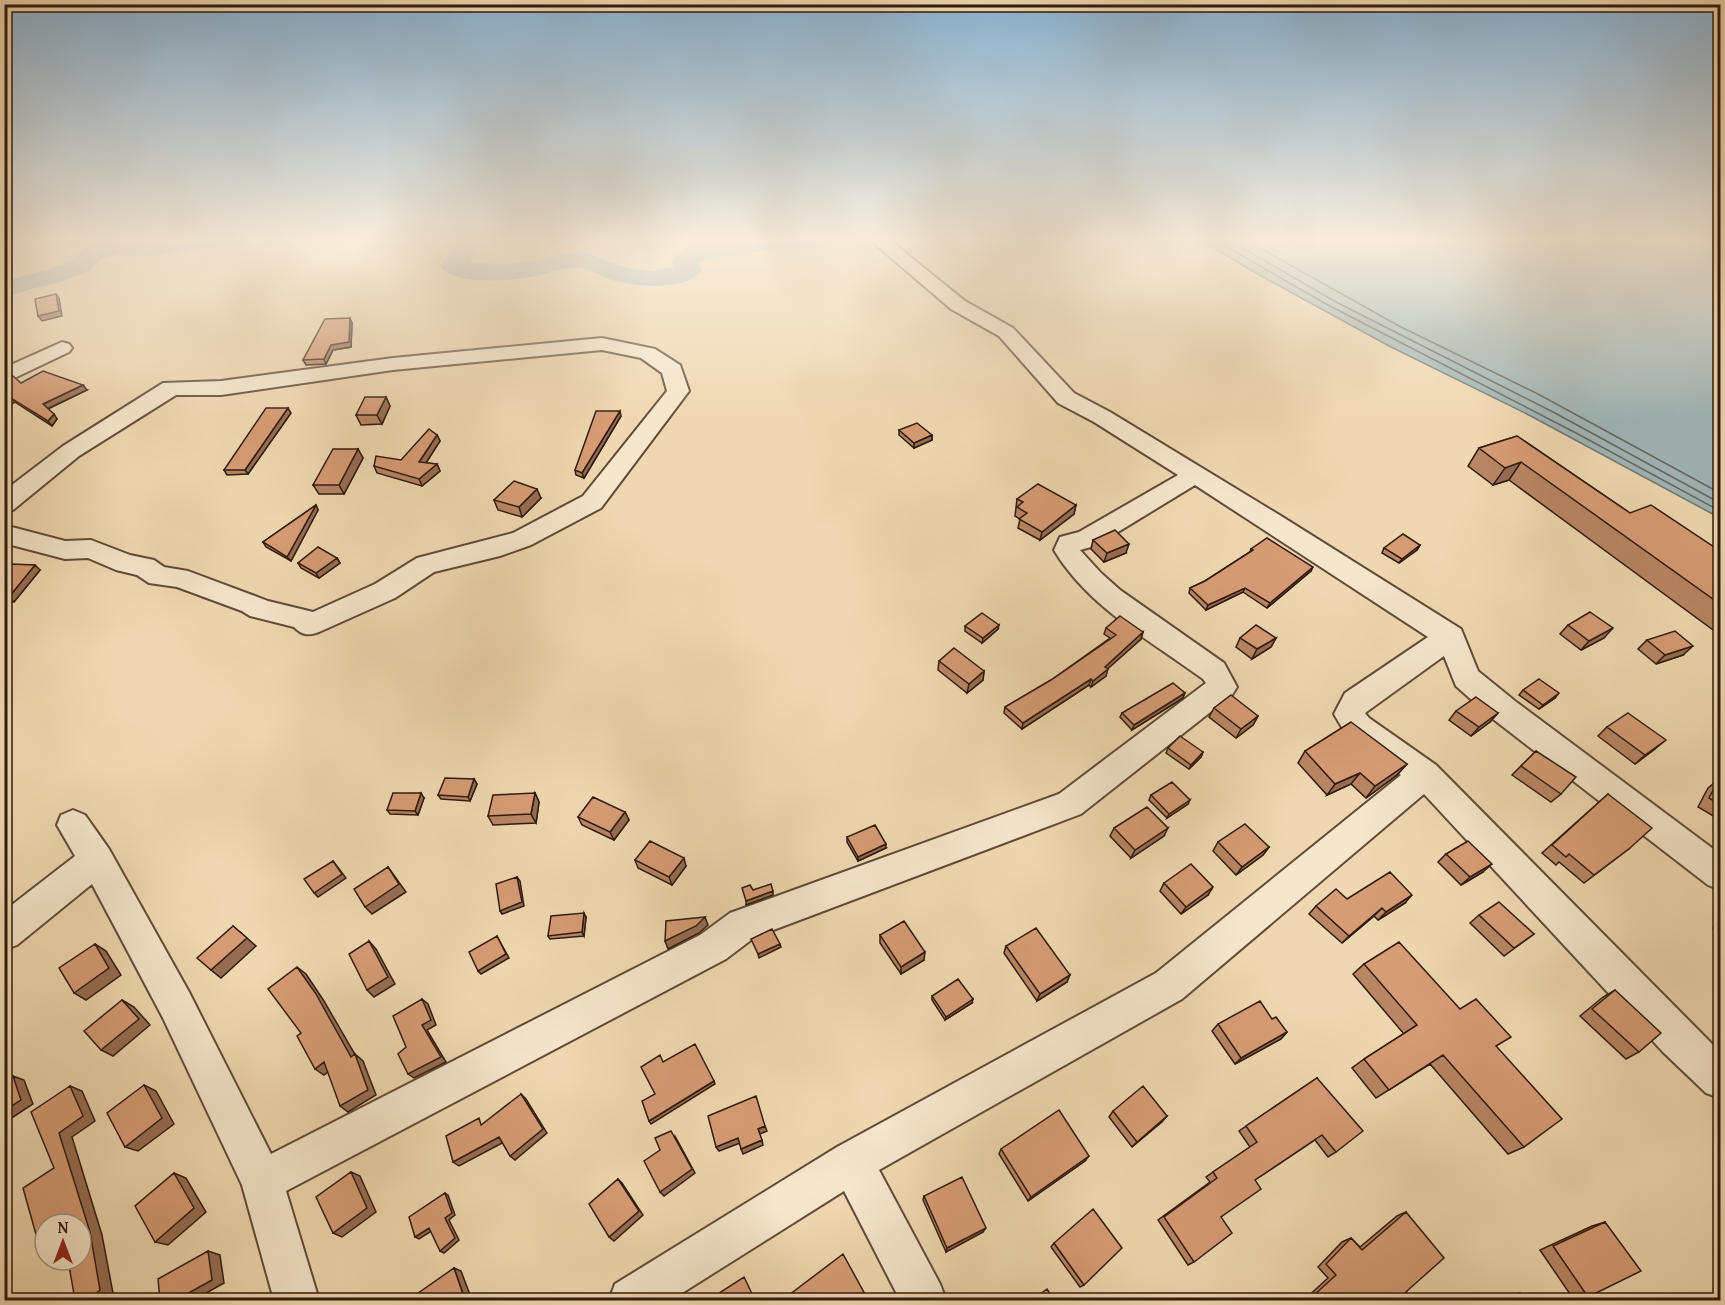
<svg xmlns="http://www.w3.org/2000/svg" width="1725" height="1305" viewBox="0 0 1725 1305" font-family="'Gentium Book Plus',serif">
<rect width="100%" height="100%" fill="#efd8b1"/>
<filter id="stains"><feTurbulence type="fractalNoise" baseFrequency=".00333" numOctaves="4"/><feColorMatrix values="0 0 0 0 .2 0 0 0 0 .09 0 0 0 0 .02 0 0 0 .5 -.17"/></filter>
<radialGradient id="worn" r=".72"><stop offset=".6" stop-color="#630" stop-opacity="0"/><stop offset="1" stop-color="#630" stop-opacity=".3"/></radialGradient>
<path fill="#a0b6b8" stroke="#737874" stroke-width="1.5" d="M 1197,238 L 1720,238 L 1720,518 L 1527,414 L 1389,346 L 1261,276 Z"/>
<g fill="none" stroke-linecap="round" stroke-linejoin="round">
<path stroke="#686863" stroke-width="1.5" d="M 1211,238 L 1328,305 L 1576,433 L 1720,511
M 1225,238 L 1338,303 L 1555,413 L 1720,503
M 1242,238 L 1399,326 L 1538,394 L 1720,493"/>
<path fill="#a0b6b8" fill-rule="evenodd" d="M 121,238 C 162,244 203,234 244,238 L 241,243 L 232,245 L 147,256 L 122,253 L 103,258 L 90,270 L 61,282 L 31,289 L 4,298 L 4,281 L 46,270 L 72,260 L 85,248 Z
M 430,238 L 463,238 L 469,240 L 476,254 L 469,263 L 507,264 L 533,261 L 555,254 L 584,252 L 627,268 L 651,271 L 674,267 L 671,263 C 678,254 685,248 696,245 L 757,238 L 839,238 L 836,243 L 818,248 L 773,249 L 703,260 L 698,264 L 702,270 C 688,291 637,287 615,281 C 604,278 593,270 581,268 C 566,265 551,273 536,276 C 513,280 455,287 440,266 L 450,253 L 449,249 L 433,243 Z"/>
<g stroke="#604a37" stroke-width="4">
<path id="minor" d="M 868,238 L 887,238 L 965,301 L 1013,328 L 1074,393 L 1110,412 L 1281,516 L 1461,629 L 1478,671 L 1515,701 L 1720,854 L 1720,890 L 1708,885 L 1493,719 L 1456,686 L 1444,656 L 1365,713 L 1369,718 L 1436,765 L 1720,1052 L 1720,1098 L 1706,1093 L 1663,1052 L 1424,794 L 1182,999 L 879,1170 L 940,1284 L 946,1300 L 900,1300 L 844,1191 L 671,1300 L 609,1300 L 615,1284 L 837,1147 L 1156,973 L 1401,775 L 1347,736 L 1334,714 L 1345,693 L 1428,637 L 1195,485 L 1095,546 L 1080,550 L 1101,573 L 1120,590 L 1224,663 L 1237,687 L 1232,695 L 1081,814 L 755,937 L 726,959 L 286,1191 L 319,1300 L 274,1300 L 242,1185 L 163,1018 L 92,884 L 17,945 L 4,950 L 4,911 L 75,856 L 57,825 L 61,815 L 73,810 L 85,815 L 109,849 L 189,992 L 271,1154 L 700,935 L 730,913 L 1059,794 L 1206,683 L 1203,679 C 1151,641 1088,607 1054,550 L 1060,537 L 1079,532 L 1178,475 L 1094,422 L 1058,403 L 999,336 L 951,309 Z
M 602,338 L 655,349 L 680,365 L 689,391 L 601,508 L 531,545 L 500,556 L 434,572 L 395,598 L 319,632 C 308,636 302,635 294,627 L 250,616 L 242,611 L 177,587 L 149,583 L 137,575 L 116,570 L 88,558 L 65,559 L 4,543 L 4,525 L 65,541 L 91,540 L 130,555 L 154,560 L 164,567 L 188,571 L 268,601 L 313,612 L 375,584 L 417,558 L 513,533 L 583,496 L 667,391 L 662,373 L 641,358 L 602,350 L 393,370 L 221,395 L 176,395 L 79,456 L 13,510 L 4,512 L 4,491 L 63,446 L 163,383 L 221,381 L 393,358 Z
M 62,342 L 69,344 L 72,348 L 69,352 L 4,383 L 4,368 Z"/>
</g>
<use href="#minor" fill="#f5e6cc" fill-rule="evenodd"/>
</g>
<path fill="#b88665" stroke="#301a0e" stroke-width="1.5" d="M 352,323 L 351,347 L 333,350 L 326,364 L 306,365 L 303,360 Z
M 21,383 L 87,390 L 48,409 L 57,419 L 52,426 L 15,402 L 4,408 Z
M 386,397 L 390,406 L 382,424 L 361,425 L 356,415 Z
M 291,413 L 248,474 L 227,475 L 224,470 Z
M 621,416 L 584,478 L 576,475 L 575,470 Z
M 899,430 L 932,435 L 932,440 L 914,448 L 899,435 Z
M 437,435 L 440,441 L 426,463 L 437,464 L 440,471 L 422,486 L 377,473 L 374,466 L 401,460 Z
M 1517,436 L 1630,513 L 1720,551 L 1720,635 L 1509,480 L 1493,485 L 1468,466 L 1479,448 Z
M 358,449 L 363,458 L 344,494 L 319,494 L 313,485 Z
M 541,498 L 522,517 L 498,510 L 494,500 Z
M 1017,499 L 1076,505 L 1074,514 L 1040,540 L 1018,528 L 1020,519 L 1015,516 Z
M 316,505 L 318,510 L 291,561 L 266,547 L 263,542 Z
M 1093,540 L 1126,553 L 1104,562 L 1091,549 Z
M 1420,545 L 1417,550 L 1399,563 L 1382,553 L 1384,548 Z
M 1251,549 L 1311,571 L 1267,608 L 1243,592 L 1206,610 L 1189,593 L 1190,588 L 1205,581 L 1250,552 Z
M 337,558 L 340,563 L 319,578 L 301,568 L 298,563 Z
M 40,570 L 14,602 L 4,601 L 4,572 Z
M 1568,625 L 1604,638 L 1581,650 L 1560,634 Z
M 965,626 L 998,629 L 982,643 L 965,631 Z
M 1106,628 L 1143,632 L 1141,639 L 1107,669 L 1106,676 L 1091,687 L 1089,685 L 1022,729 L 1004,713 L 1005,707 L 1051,680 L 1110,638 L 1104,634 Z
M 1240,638 L 1276,638 L 1271,647 L 1252,659 L 1236,647 Z
M 1647,640 L 1683,655 L 1656,664 L 1638,649 Z
M 939,661 L 984,671 L 983,680 L 967,693 L 938,670 Z
M 1523,690 L 1555,698 L 1539,709 L 1519,695 Z
M 1183,698 L 1132,730 L 1120,717 L 1122,713 Z
M 1214,708 L 1258,716 L 1253,725 L 1236,738 L 1209,717 Z
M 1456,711 L 1498,713 L 1490,722 L 1471,736 L 1449,720 Z
M 1607,727 L 1655,749 L 1635,764 L 1598,736 Z
M 1168,748 L 1203,752 L 1201,757 L 1189,769 L 1166,753 Z
M 1305,751 L 1407,764 L 1397,775 L 1366,798 L 1351,784 L 1327,795 L 1298,763 Z
M 1536,751 L 1561,794 L 1551,802 L 1512,775 Z
M 474,779 L 477,784 L 470,801 L 441,799 L 438,795 Z
M 1719,779 L 1720,780 L 1720,820 L 1698,807 L 1708,788 Z
M 535,793 L 539,802 L 536,823 L 493,825 L 488,816 Z
M 1608,794 L 1630,848 L 1584,883 L 1559,862 L 1556,865 L 1542,853 Z
M 1151,795 L 1188,804 L 1167,818 L 1149,800 Z
M 424,798 L 418,815 L 390,814 L 387,810 Z
M 625,812 L 629,820 L 614,840 L 582,825 L 578,817 Z
M 1114,828 L 1164,836 L 1131,858 L 1110,836 Z
M 847,837 L 886,848 L 858,861 L 847,842 Z
M 1218,842 L 1269,847 L 1263,855 L 1236,875 L 1213,851 Z
M 1446,854 L 1483,872 L 1461,885 L 1438,862 Z
M 635,860 L 686,866 L 672,885 L 638,868 Z
M 1164,883 L 1208,895 L 1181,914 L 1160,891 Z
M 1347,899 L 1405,903 L 1378,920 L 1374,916 L 1342,943 L 1309,914 L 1316,906 Z
M 1479,915 L 1534,934 L 1504,956 L 1470,923 Z
M 586,917 L 584,936 L 550,939 L 548,936 Z
M 1720,918 L 1720,933 L 1713,928 Z
M 880,935 L 924,960 L 901,974 L 880,943 Z
M 1006,946 L 1067,982 L 1037,1001 L 1004,953 Z
M 1364,964 L 1460,1009 L 1496,1046 L 1524,1147 L 1508,1154 L 1430,1064 L 1376,1098 L 1352,1068 L 1364,1059 L 1404,1034 L 1353,974 Z
M 1615,990 L 1639,1052 L 1626,1059 L 1580,1016 L 1603,997 Z
M 932,996 L 972,1003 L 945,1020 L 932,1000 Z
M 1272,1019 L 1287,1032 L 1281,1039 L 1235,1064 L 1212,1031 L 1218,1024 Z
M 1317,1078 L 1336,1152 L 1328,1157 L 1315,1140 L 1255,1180 L 1221,1217 L 1194,1262 L 1188,1265 L 1158,1220 L 1210,1182 L 1206,1177 L 1250,1147 L 1239,1131 Z
M 1113,1111 L 1167,1116 L 1132,1147 L 1109,1117 Z
M 1001,1149 L 1085,1161 L 1028,1201 L 999,1154 Z
M 924,1196 L 983,1232 L 946,1252 L 923,1200 Z
M 1406,1212 L 1407,1291 L 1399,1300 L 1304,1300 L 1328,1278 L 1318,1267 L 1342,1242 L 1351,1238 L 1360,1247 L 1397,1216 Z
M 1605,1222 L 1588,1297 L 1574,1300 L 1540,1250 L 1592,1226 Z
M 1054,1243 L 1084,1285 L 1080,1287 L 1051,1247 Z
M 1520,1293 L 1526,1300 L 1502,1300 L 1508,1296 Z"/>
<path fill="#966d53" stroke="#301a0e" stroke-width="1.5" d="M 56,294 L 59,298 L 62,316 L 42,321 L 38,316 Z
M 350,318 L 352,323 L 351,347 L 333,350 L 326,364 L 324,359 L 331,345 Z
M 83,385 L 87,390 L 47,409 L 43,404 Z
M 386,397 L 390,406 L 382,424 L 377,415 Z
M 11,398 L 15,402 L 4,408 L 4,401 Z
M 288,408 L 291,413 L 248,474 L 245,470 Z
M 620,411 L 621,416 L 584,478 L 582,473 Z
M 54,414 L 57,419 L 52,426 L 48,421 Z
M 437,435 L 440,441 L 422,469 L 419,462 Z
M 932,435 L 932,440 L 914,448 L 914,443 Z
M 358,449 L 363,458 L 344,494 L 339,485 Z
M 1521,462 L 1509,480 L 1493,485 L 1505,468 Z
M 437,464 L 440,471 L 422,486 L 419,479 Z
M 537,489 L 541,498 L 522,517 L 519,507 Z
M 316,505 L 318,510 L 291,561 L 287,557 Z
M 1076,505 L 1074,514 L 1040,540 L 1042,532 Z
M 1129,544 L 1126,553 L 1104,562 L 1107,553 Z
M 1420,545 L 1417,550 L 1399,563 L 1402,559 Z
M 337,558 L 340,563 L 319,578 L 316,573 Z
M 35,565 L 40,570 L 14,602 L 9,597 Z
M 1313,567 L 1311,571 L 1267,608 L 1270,603 Z
M 1245,588 L 1243,592 L 1206,610 L 1208,605 Z
M 999,625 L 998,629 L 982,643 L 983,638 Z
M 1613,628 L 1604,638 L 1581,650 L 1589,641 Z
M 1143,632 L 1141,639 L 1103,673 L 1105,667 Z
M 1276,638 L 1271,647 L 1252,659 L 1257,649 Z
M 1693,646 L 1683,655 L 1656,664 L 1665,655 Z
M 1108,669 L 1106,676 L 1091,687 L 1093,681 Z
M 984,671 L 983,680 L 967,693 L 969,684 Z
M 1091,679 L 1089,685 L 1022,729 L 1023,723 Z
M 1185,693 L 1183,698 L 1132,730 L 1134,725 Z
M 1559,693 L 1555,698 L 1539,709 L 1543,705 Z
M 1498,713 L 1490,722 L 1471,736 L 1479,727 Z
M 1258,716 L 1253,725 L 1236,738 L 1241,729 Z
M 1666,740 L 1655,749 L 1635,764 L 1645,755 Z
M 1203,752 L 1201,757 L 1189,769 L 1191,765 Z
M 1407,764 L 1397,775 L 1366,798 L 1375,786 Z
M 1360,773 L 1351,784 L 1327,795 L 1335,784 Z
M 474,779 L 477,784 L 470,801 L 468,797 Z
M 421,793 L 424,798 L 418,815 L 415,811 Z
M 535,793 L 539,802 L 536,823 L 531,814 Z
M 1190,800 L 1188,804 L 1167,818 L 1169,814 Z
M 625,812 L 629,820 L 614,840 L 610,832 Z
M 1168,828 L 1164,836 L 1131,858 L 1135,850 Z
M 886,844 L 886,848 L 858,861 L 858,857 Z
M 1269,847 L 1263,855 L 1236,875 L 1242,867 Z
M 684,858 L 686,866 L 672,885 L 669,877 Z
M 333,861 L 346,878 L 318,897 L 314,893 Z
M 1492,864 L 1483,872 L 1461,885 L 1470,877 Z
M 388,867 L 406,892 L 372,914 L 365,907 Z
M 517,877 L 520,881 L 524,906 L 502,914 L 500,911 Z
M 1213,887 L 1208,895 L 1181,914 L 1186,907 Z
M 773,891 L 773,895 L 746,905 L 746,901 Z
M 1412,895 L 1405,903 L 1378,920 L 1386,912 Z
M 1382,908 L 1374,916 L 1342,943 L 1349,936 Z
M 584,913 L 586,917 L 584,936 L 582,932 Z
M 705,917 L 708,925 L 699,933 L 668,949 L 665,941 Z
M 233,926 L 256,946 L 221,978 L 211,970 Z
M 497,936 L 509,958 L 481,974 L 478,971 Z
M 369,941 L 376,949 L 395,984 L 374,997 L 367,990 Z
M 95,944 L 106,951 L 121,975 L 86,1000 L 74,993 Z
M 780,944 L 781,947 L 759,958 L 758,954 Z
M 925,952 L 924,960 L 901,974 L 901,967 Z
M 297,967 L 306,974 L 324,1001 L 357,1058 L 355,1054 L 363,1061 L 376,1095 L 348,1112 L 340,1106 L 351,1057 Z
M 1070,975 L 1067,982 L 1037,1001 L 1040,994 Z
M 422,999 L 428,1004 L 436,1025 L 427,1030 L 446,1062 L 414,1078 L 408,1074 L 422,1025 Z
M 973,999 L 972,1003 L 945,1020 L 946,1017 Z
M 122,1000 L 134,1007 L 150,1025 L 113,1056 L 101,1050 Z
M 1287,1032 L 1281,1039 L 1235,1064 L 1241,1058 Z
M 324,1062 L 333,1068 L 324,1075 L 315,1069 Z
M 4,1072 L 14,1087 L 4,1083 Z
M 13,1076 L 24,1080 L 33,1104 L 4,1123 L 4,1111 Z
M 714,1081 L 715,1084 L 651,1124 L 649,1121 Z
M 144,1085 L 156,1091 L 174,1124 L 138,1151 L 125,1147 Z
M 70,1086 L 82,1091 L 95,1121 L 72,1137 L 102,1235 L 113,1293 L 104,1300 L 88,1300 L 59,1133 Z
M 521,1094 L 526,1099 L 547,1133 L 515,1160 L 510,1156 Z
M 1167,1116 L 1162,1122 L 1132,1147 L 1137,1142 Z
M 765,1126 L 767,1131 L 760,1134 L 758,1129 Z
M 675,1136 L 695,1173 L 664,1196 L 660,1192 Z
M 499,1137 L 504,1142 L 459,1166 L 453,1162 Z
M 738,1138 L 740,1143 L 719,1151 L 716,1147 Z
M 762,1140 L 763,1145 L 743,1154 L 741,1149 Z
M 1089,1156 L 1085,1161 L 1028,1201 L 1031,1197 Z
M 351,1172 L 360,1176 L 376,1212 L 342,1237 L 333,1233 Z
M 174,1173 L 186,1178 L 206,1212 L 168,1245 L 155,1242 Z
M 618,1179 L 622,1183 L 643,1215 L 614,1241 L 609,1237 Z
M 445,1193 L 448,1195 L 455,1215 L 449,1220 L 459,1240 L 444,1253 L 440,1251 Z
M 429,1228 L 433,1230 L 419,1239 L 415,1237 Z
M 986,1228 L 983,1232 L 946,1252 L 947,1248 Z
M 45,1232 L 45,1240 L 37,1238 Z
M 208,1251 L 220,1255 L 224,1283 L 194,1300 L 176,1300 Z
M 454,1268 L 461,1271 L 472,1300 L 465,1300 Z"/>
<path fill="#d69c76" stroke="#301a0e" stroke-width="1.5" d="M 56,294 L 59,311 L 38,316 L 35,299 Z
M 350,318 L 349,342 L 331,345 L 324,359 L 303,360 L 325,319 Z
M 43,371 L 83,385 L 43,404 L 54,414 L 48,421 L 11,398 L 4,401 L 4,378 L 12,375 L 21,383 Z
M 365,397 L 386,397 L 377,415 L 356,415 Z
M 266,408 L 288,408 L 245,470 L 224,470 Z
M 596,411 L 620,411 L 582,473 L 575,470 Z
M 917,423 L 932,435 L 914,443 L 899,430 Z
M 429,429 L 437,435 L 419,462 L 437,464 L 419,479 L 374,466 L 376,456 L 401,460 Z
M 1517,436 L 1630,513 L 1651,505 L 1720,551 L 1720,604 L 1521,462 L 1505,468 L 1479,448 Z
M 333,449 L 358,449 L 339,485 L 313,485 Z
M 514,481 L 537,489 L 519,507 L 494,500 Z
M 1038,484 L 1076,505 L 1042,532 L 1019,519 L 1027,513 L 1017,507 L 1023,502 L 1017,499 Z
M 316,505 L 287,557 L 263,542 Z
M 1115,530 L 1129,544 L 1107,553 L 1093,540 Z
M 1403,534 L 1420,545 L 1402,559 L 1384,548 Z
M 1267,538 L 1313,567 L 1270,603 L 1245,588 L 1208,605 L 1190,588 L 1205,581 L 1253,550 L 1251,549 Z
M 318,547 L 337,558 L 316,573 L 298,563 Z
M 11,564 L 35,565 L 9,597 L 4,597 L 4,572 Z
M 1590,612 L 1613,628 L 1589,641 L 1568,625 Z
M 982,613 L 999,625 L 983,638 L 965,626 Z
M 1120,616 L 1143,632 L 1105,667 L 1108,669 L 1093,681 L 1091,679 L 1023,723 L 1005,707 L 1051,680 L 1116,635 L 1106,628 Z
M 1256,625 L 1276,638 L 1257,649 L 1240,638 Z
M 1675,631 L 1693,646 L 1665,655 L 1647,640 Z
M 954,648 L 984,671 L 969,684 L 939,661 Z
M 1539,679 L 1559,693 L 1543,705 L 1523,690 Z
M 1173,683 L 1185,693 L 1134,725 L 1122,713 Z
M 1231,695 L 1258,716 L 1241,729 L 1214,708 Z
M 1476,697 L 1498,713 L 1479,727 L 1456,711 Z
M 1628,713 L 1666,740 L 1645,755 L 1607,727 Z
M 1351,722 L 1407,764 L 1375,786 L 1360,773 L 1335,784 L 1305,751 Z
M 1180,736 L 1203,752 L 1191,765 L 1168,748 Z
M 1536,751 L 1576,777 L 1561,794 L 1521,766 Z
M 445,778 L 474,779 L 468,797 L 438,795 Z
M 1719,779 L 1720,780 L 1720,805 L 1709,798 Z
M 1172,782 L 1190,800 L 1169,814 L 1151,795 Z
M 393,793 L 421,793 L 415,811 L 387,810 Z
M 535,793 L 531,814 L 488,816 L 493,795 Z
M 1608,794 L 1652,828 L 1630,848 L 1594,875 L 1569,854 L 1566,857 L 1552,845 Z
M 593,797 L 625,812 L 610,832 L 578,817 Z
M 1147,807 L 1168,828 L 1135,850 L 1114,828 Z
M 1245,824 L 1269,847 L 1242,867 L 1218,842 Z
M 875,825 L 886,844 L 858,857 L 847,837 Z
M 650,841 L 684,858 L 669,877 L 635,860 Z
M 1468,841 L 1492,864 L 1470,877 L 1446,854 Z
M 333,861 L 342,874 L 314,893 L 304,879 Z
M 1191,864 L 1213,887 L 1186,907 L 1164,883 Z
M 388,867 L 399,884 L 365,907 L 354,889 Z
M 1390,872 L 1412,895 L 1386,912 L 1382,908 L 1349,936 L 1316,906 L 1336,889 L 1347,899 Z
M 517,877 L 522,902 L 500,911 L 496,884 Z
M 771,884 L 773,891 L 746,901 L 742,888 L 750,885 L 753,890 Z
M 1499,902 L 1534,934 L 1514,948 L 1479,915 Z
M 584,913 L 582,932 L 548,936 L 551,916 Z
M 705,917 L 696,926 L 665,941 L 666,921 Z
M 904,921 L 925,952 L 901,967 L 880,935 Z
M 233,926 L 247,938 L 211,970 L 197,958 Z
M 1036,928 L 1070,975 L 1040,994 L 1006,946 Z
M 772,929 L 780,944 L 758,954 L 751,939 Z
M 497,936 L 506,954 L 478,971 L 469,952 Z
M 369,941 L 388,977 L 367,990 L 349,954 Z
M 1399,942 L 1460,1009 L 1476,999 L 1511,1037 L 1496,1046 L 1562,1119 L 1524,1147 L 1443,1055 L 1389,1090 L 1364,1059 L 1417,1025 L 1364,964 Z
M 95,944 L 109,968 L 74,993 L 59,968 Z
M 297,967 L 316,994 L 351,1057 L 355,1054 L 368,1090 L 340,1106 L 324,1062 L 315,1069 L 297,1036 L 301,1033 L 268,989 Z
M 958,979 L 973,999 L 946,1017 L 932,996 Z
M 1615,990 L 1661,1033 L 1639,1052 L 1592,1009 Z
M 422,999 L 431,1020 L 422,1025 L 441,1057 L 408,1074 L 398,1054 L 406,1047 L 393,1016 Z
M 122,1000 L 139,1019 L 101,1050 L 84,1031 Z
M 1260,1001 L 1272,1019 L 1276,1017 L 1287,1032 L 1241,1058 L 1218,1024 Z
M 695,1044 L 714,1081 L 649,1121 L 642,1101 L 655,1094 L 641,1067 L 660,1055 L 663,1062 Z
M 13,1076 L 21,1100 L 4,1111 L 4,1081 Z
M 1317,1078 L 1363,1131 L 1336,1152 L 1322,1135 L 1255,1180 L 1261,1189 L 1221,1217 L 1232,1233 L 1194,1262 L 1164,1217 L 1217,1178 L 1213,1172 L 1257,1142 L 1246,1126 Z
M 144,1085 L 162,1118 L 125,1147 L 107,1113 Z
M 70,1086 L 83,1116 L 59,1133 L 90,1232 L 100,1290 L 88,1300 L 75,1300 L 68,1260 L 81,1260 L 81,1224 L 62,1224 L 62,1220 L 57,1224 L 45,1224 L 45,1232 L 37,1238 L 23,1188 L 54,1168 L 31,1112 Z
M 1143,1086 L 1167,1116 L 1137,1142 L 1113,1111 Z
M 521,1094 L 543,1129 L 510,1156 L 499,1137 L 453,1162 L 446,1136 L 479,1118 L 481,1125 Z
M 756,1096 L 765,1126 L 758,1129 L 762,1140 L 741,1149 L 738,1138 L 716,1147 L 708,1116 Z
M 1059,1110 L 1089,1156 L 1031,1197 L 1001,1149 Z
M 671,1131 L 692,1169 L 660,1192 L 644,1161 L 660,1150 L 655,1138 Z
M 351,1172 L 367,1208 L 333,1233 L 316,1197 Z
M 174,1173 L 194,1208 L 155,1242 L 135,1206 Z
M 962,1177 L 986,1228 L 947,1248 L 924,1196 Z
M 618,1179 L 639,1211 L 609,1237 L 589,1204 Z
M 445,1193 L 452,1213 L 445,1218 L 455,1238 L 440,1251 L 429,1228 L 415,1237 L 409,1217 Z
M 1093,1209 L 1122,1248 L 1084,1285 L 1054,1243 Z
M 1406,1212 L 1444,1258 L 1407,1291 L 1399,1300 L 1315,1300 L 1312,1297 L 1336,1275 L 1326,1264 L 1351,1238 L 1362,1250 Z
M 1605,1222 L 1641,1271 L 1588,1297 L 1553,1246 Z
M 208,1251 L 212,1280 L 176,1300 L 160,1300 L 158,1279 Z
M 843,1254 L 866,1296 L 860,1300 L 791,1300 L 789,1295 Z
M 454,1268 L 465,1300 L 416,1300 L 414,1296 Z
M 744,1277 L 755,1300 L 718,1300 L 716,1295 Z
M 1047,1289 L 1054,1300 L 1032,1300 Z
M 1520,1293 L 1526,1300 L 1511,1300 Z"/>
<linearGradient id="sky" x2="0" y2="1"><stop stop-color="#8bb5d5"/><stop offset="0.57" stop-color="#f8eddc"/><stop offset="1" stop-color="#f8eddc" stop-opacity="0"/></linearGradient>
<rect width="1725" height="420" fill="url(#sky)"/>
<rect width="1725" height="1305" fill="none" stroke="#efd8b1" stroke-width="24"/>
<rect x="6" y="6" width="1713" height="1293" fill="none" stroke="#301a0e" stroke-width="3"/>
<rect x="12" y="12" width="1701" height="1281" fill="none" stroke="#301a0e" stroke-width="1.5"/>
<g transform="translate(63 1242)"><circle r="28" fill="#f5e6cc" stroke="#a69480" stroke-width="1.5"/>
<path d="M0-4.5L10 22L0 15L-10 22Z" fill="#8f2418"/>
<text y="-9" font-size="16" font-weight="bold" text-anchor="middle" fill="#301a0e">N</text>
</g>
<rect width="100%" height="100%" filter="url(#stains)"/>
<rect width="100%" height="100%" fill="url(#worn)"/>
</svg>
